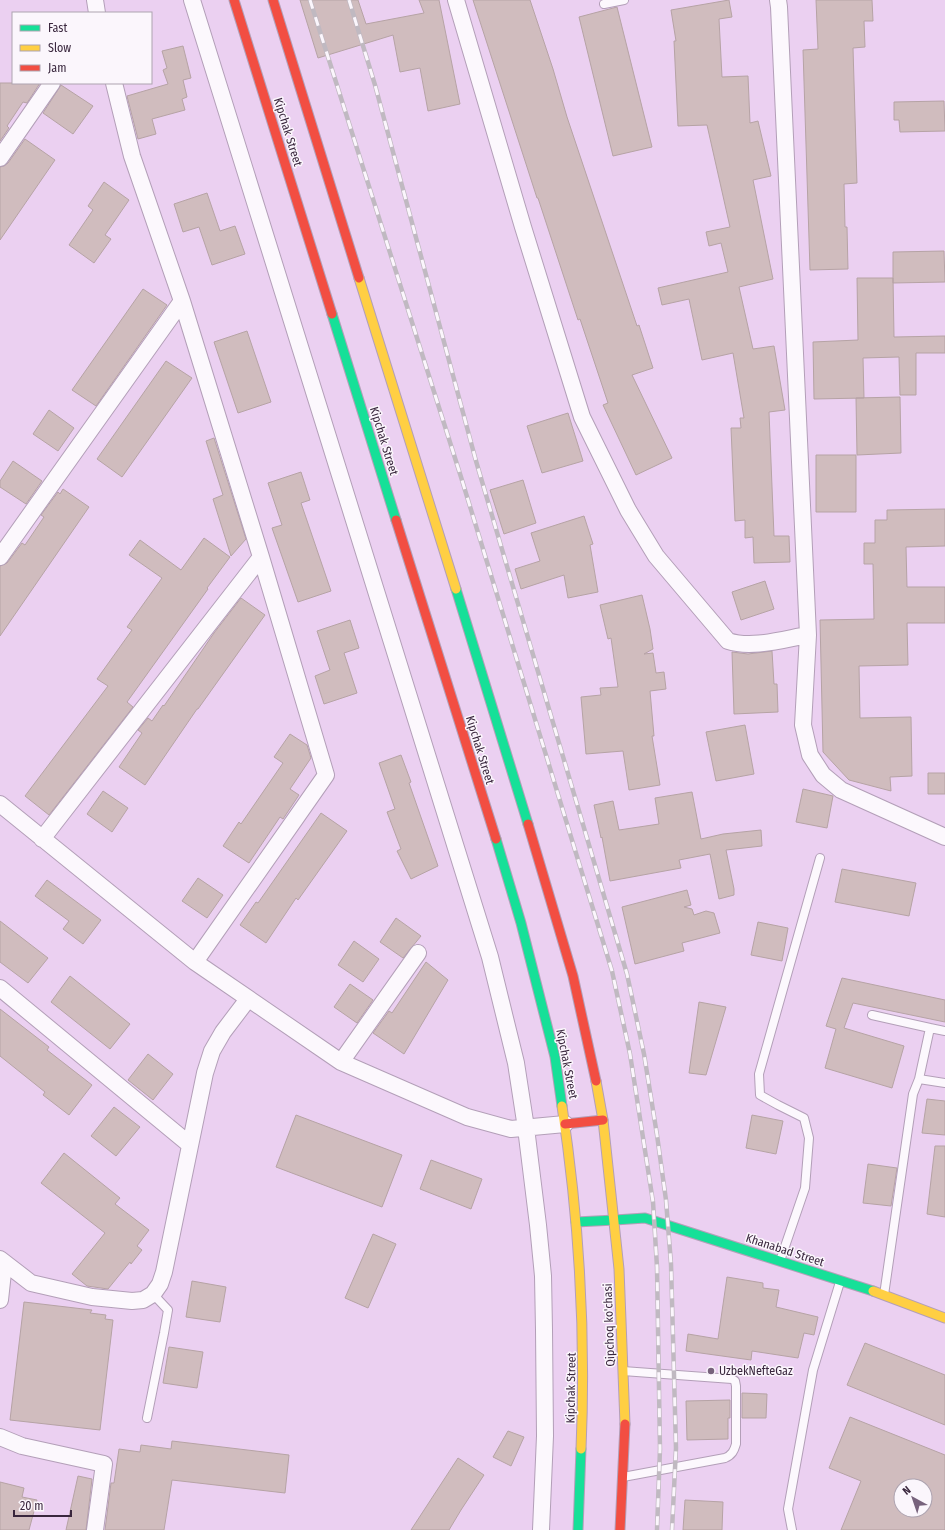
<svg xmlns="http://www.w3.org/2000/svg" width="945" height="1530" viewBox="0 0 945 1530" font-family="'Fira Sans Condensed',sans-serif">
<rect width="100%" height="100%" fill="#ebd0f1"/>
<path fill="#d0bcbe" stroke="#b6a3a5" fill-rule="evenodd" d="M 300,0 L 358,0 L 366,24 L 424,13 L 419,0 L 439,0 L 460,104 L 428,111 L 420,68 L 400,72 L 393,35 L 318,58 Z
M 473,0 L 530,0 L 553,69 L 567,117 L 637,326 L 639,325 L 653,368 L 632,375 L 672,458 L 636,475 L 603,405 L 608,403 L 580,319 L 578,320 L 538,198 L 537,198 Z
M 729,0 L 732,17 L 719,19 L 722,77 L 748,76 L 750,123 L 758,121 L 771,176 L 753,180 L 773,279 L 739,287 L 753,349 L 774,346 L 785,410 L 769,412 L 774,536 L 789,536 L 790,562 L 754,563 L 753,537 L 745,538 L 745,520 L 735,521 L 731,428 L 741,428 L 740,418 L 744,418 L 733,353 L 702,360 L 689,299 L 662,305 L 658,288 L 728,272 L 721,243 L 709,246 L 706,232 L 730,227 L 707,125 L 678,126 L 674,41 L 676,41 L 671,10 Z
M 816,0 L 872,0 L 873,21 L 864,21 L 865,47 L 853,48 L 857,183 L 844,184 L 845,227 L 847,227 L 848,269 L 810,270 L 803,50 L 818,49 Z
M 617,7 L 652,147 L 613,156 L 579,17 Z
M 183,46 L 191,78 L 183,80 L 187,97 L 182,99 L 185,110 L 152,119 L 156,134 L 138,139 L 127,96 L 168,84 L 163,70 L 167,68 L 162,51 Z
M 0,83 L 40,83 L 27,103 L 23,102 L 7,126 L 9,128 L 0,141 Z
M 61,85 L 93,106 L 73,134 L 43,113 Z
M 944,101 L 945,131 L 900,132 L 899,120 L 894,120 L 894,102 Z
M 25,139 L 55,160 L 0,240 L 0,167 L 4,166 L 8,163 Z
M 104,182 L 129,200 L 105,235 L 111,239 L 94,263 L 69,245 L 93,210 L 88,206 Z
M 207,193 L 220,231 L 235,226 L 245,254 L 212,265 L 199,227 L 183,232 L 174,204 Z
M 944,251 L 945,282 L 893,283 L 893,252 Z
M 857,278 L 893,278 L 894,337 L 945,336 L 945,353 L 916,353 L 916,395 L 900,395 L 899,357 L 863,358 L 864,398 L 814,399 L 813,342 L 858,340 Z
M 143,289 L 167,305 L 96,406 L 72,390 Z
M 247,331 L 271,402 L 238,413 L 214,342 Z
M 166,361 L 192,378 L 122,477 L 97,459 Z
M 900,397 L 901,453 L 857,455 L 856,398 Z
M 49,410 L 74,428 L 58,451 L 33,434 Z
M 568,413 L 583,461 L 542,473 L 527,426 Z
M 214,438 L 246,539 L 231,556 L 213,499 L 223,495 L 206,441 Z
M 816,455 L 856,455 L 856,512 L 816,512 Z
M 13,461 L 42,481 L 26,504 L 0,487 L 0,481 Z
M 301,472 L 310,500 L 301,503 L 331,591 L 298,602 L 272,528 L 282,525 L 268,483 Z
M 523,480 L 536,523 L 504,534 L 490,490 Z
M 63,489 L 89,507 L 0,636 L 0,566 L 7,563 L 22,543 L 25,545 L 44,517 L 41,515 L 58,492 L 60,494 Z
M 945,509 L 945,546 L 906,547 L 907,587 L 945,587 L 945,623 L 907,623 L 908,665 L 859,666 L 860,718 L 911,717 L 912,776 L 890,777 L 891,791 L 849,780 L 823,752 L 820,620 L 874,619 L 873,564 L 864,564 L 864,543 L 875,543 L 875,520 L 887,520 L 887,510 Z
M 584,516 L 593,544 L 590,545 L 598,592 L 568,598 L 564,575 L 521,589 L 515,569 L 540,561 L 531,533 Z
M 204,538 L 230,557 L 207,588 L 208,589 L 127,702 L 133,707 L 49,815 L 25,796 L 108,686 L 97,679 L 132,630 L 127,627 L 162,578 L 129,555 L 140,540 L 181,570 Z
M 765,581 L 774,609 L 741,620 L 732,592 Z
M 642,595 L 650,629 L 653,649 L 644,654 L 653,653 L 656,673 L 664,672 L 666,689 L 650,691 L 654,736 L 652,736 L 660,785 L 629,790 L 623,751 L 586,754 L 581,697 L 601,695 L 600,688 L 618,687 L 611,638 L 608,639 L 600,605 Z
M 241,598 L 265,615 L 198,709 L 197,709 L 145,785 L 119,767 L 142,733 L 138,730 L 148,718 L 152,721 L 163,705 L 164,706 L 214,633 Z
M 350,620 L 359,648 L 344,653 L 357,693 L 324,704 L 315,676 L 330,670 L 317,631 Z
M 772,651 L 774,684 L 777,684 L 778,712 L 734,714 L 732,652 L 748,654 Z
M 745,725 L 754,774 L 716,781 L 706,732 Z
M 290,734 L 307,745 L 311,758 L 290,789 L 299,795 L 283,819 L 280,817 L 249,863 L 223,846 L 239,822 L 241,824 L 283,763 L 274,757 Z
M 401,755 L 411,782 L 409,783 L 438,866 L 411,879 L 397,851 L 401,849 L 387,812 L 395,809 L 379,763 Z
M 928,773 L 945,773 L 945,794 L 928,794 Z
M 803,789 L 833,796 L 827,828 L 796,822 Z
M 103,791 L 128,808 L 112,832 L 87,814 Z
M 692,792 L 701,839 L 723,834 L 761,830 L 762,846 L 726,850 L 734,889 L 734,895 L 719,899 L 710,854 L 679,860 L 681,868 L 610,881 L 602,837 L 601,838 L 594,805 L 613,801 L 619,830 L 659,824 L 655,798 Z
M 321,813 L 347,831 L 298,900 L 296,898 L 266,943 L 240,925 L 256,902 L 258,903 Z
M 842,869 L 916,883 L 909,916 L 835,902 Z
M 198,878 L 223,895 L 207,918 L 182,901 Z
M 47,880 L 101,920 L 83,944 L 63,929 L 69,921 L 35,896 Z
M 687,890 L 691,905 L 684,907 L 692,909 L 694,915 L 706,911 L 714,913 L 720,933 L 682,943 L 684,951 L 635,964 L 622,907 Z
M 396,918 L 421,936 L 403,958 L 380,942 Z
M 0,921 L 48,958 L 28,983 L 0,962 Z
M 758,922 L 788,928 L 782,961 L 751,955 Z
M 354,941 L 379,959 L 363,982 L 338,965 Z
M 426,962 L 448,980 L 404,1054 L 373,1033 L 389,1011 L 392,1013 Z
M 70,976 L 130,1024 L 110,1049 L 51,1002 Z
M 842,978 L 945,1000 L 945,1022 L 853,1003 L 844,1028 L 904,1046 L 892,1088 L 825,1068 L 836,1029 L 826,1026 Z
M 350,984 L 373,1000 L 357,1023 L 334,1007 Z
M 699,1002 L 726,1007 L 706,1075 L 689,1073 Z
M 0,1009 L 49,1047 L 47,1050 L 92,1085 L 69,1115 L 43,1095 L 45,1092 L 0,1056 Z
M 148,1054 L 173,1074 L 153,1100 L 128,1080 Z
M 927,1099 L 945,1101 L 945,1135 L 922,1133 Z
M 114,1107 L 140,1127 L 116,1156 L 91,1136 Z
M 296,1115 L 402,1155 L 382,1207 L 276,1167 Z
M 752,1115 L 783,1121 L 776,1154 L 746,1148 Z
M 935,1146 L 945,1146 L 945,1217 L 927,1214 Z
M 64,1153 L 120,1198 L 115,1204 L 149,1230 L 137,1246 L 142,1250 L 131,1264 L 130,1262 L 108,1289 L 87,1286 L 72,1274 L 105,1233 L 41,1183 Z
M 431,1160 L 482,1179 L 471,1209 L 420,1189 Z
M 868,1164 L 897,1168 L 891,1206 L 863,1203 Z
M 373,1234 L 396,1244 L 368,1308 L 345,1298 Z
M 727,1277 L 763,1283 L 763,1288 L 779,1290 L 776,1307 L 818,1317 L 814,1335 L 804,1333 L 798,1358 L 752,1351 L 751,1360 L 686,1351 L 688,1334 L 718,1339 Z
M 192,1281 L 226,1287 L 220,1322 L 186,1317 Z
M 24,1302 L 92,1310 L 90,1313 L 106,1315 L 105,1319 L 113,1320 L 100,1430 L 10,1420 Z
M 865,1343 L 945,1375 L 945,1425 L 847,1385 Z
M 169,1347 L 203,1352 L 197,1388 L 163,1383 Z
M 742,1393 L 767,1394 L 766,1418 L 742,1418 Z
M 730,1400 L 730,1418 L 728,1418 L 728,1439 L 687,1440 L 686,1401 Z
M 850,1417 L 945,1455 L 945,1530 L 841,1530 L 861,1481 L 829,1468 ZM 901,1486 L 925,1486 L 925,1510 L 901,1510 Z
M 508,1431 L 524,1437 L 511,1466 L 493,1457 Z
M 172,1441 L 289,1455 L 285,1493 L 172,1480 L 164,1530 L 105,1530 L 111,1483 L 114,1483 L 119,1449 L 140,1452 L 141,1445 L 171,1449 Z
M 458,1458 L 484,1475 L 461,1510 L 449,1530 L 411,1530 Z
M 78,1476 L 92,1479 L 86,1530 L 66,1530 Z
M 0,1482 L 24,1488 L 22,1497 L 37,1500 L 29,1530 L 0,1530 Z
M 685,1500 L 723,1502 L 722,1530 L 683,1530 Z"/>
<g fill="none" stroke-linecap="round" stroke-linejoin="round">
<g stroke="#b39fb8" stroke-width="10">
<path id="lane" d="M 604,4 L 624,0
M 872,1015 L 930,1028 L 919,1079
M 930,1028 L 945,1031
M 780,1261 L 805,1188 L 809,1138 L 804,1118 L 778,1105 L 760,1095 L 759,1074 L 820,858
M 884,1295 L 913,1094 L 919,1079 L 945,1083
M 147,1418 L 164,1333 L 168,1310 L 153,1294
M 623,1477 L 725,1458 C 732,1455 734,1451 736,1444 L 736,1386 L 735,1381 L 732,1379 L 623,1371
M 792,1530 L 788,1509 L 813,1370 L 840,1282"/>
</g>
<g stroke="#b39fb8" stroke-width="18">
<path id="street" d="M 95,0 L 97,13
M 192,0 L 490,957 L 516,1063 L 526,1128 L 538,1225 L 543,1276 L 544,1330 L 545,1436 L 541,1530
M 456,0 L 523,227 L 582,417 L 628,510 L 656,556 L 728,641 C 752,649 784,639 808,635
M 778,0 L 779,7 L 808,635 L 803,725 L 810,755 L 823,775 L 841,790 L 945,837
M 114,83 L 132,156 L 182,301 L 261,557 L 326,775 L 195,962
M 0,158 L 52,83
M 0,557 L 182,301
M 0,804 L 195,962 L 341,1062 L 467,1117 L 511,1129 L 565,1124
M 42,839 L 261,557
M 0,988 L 189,1144
M 341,1062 L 418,953
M 0,1259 L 31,1283 L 92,1297 L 132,1301 L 143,1300 L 153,1294 L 160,1284 L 164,1272 L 205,1073 L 212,1051 L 223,1032 L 248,999
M 0,1300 L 4,1263
M 0,1437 L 22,1446 L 104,1464 L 95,1530"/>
</g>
<g stroke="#b39fb8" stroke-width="11">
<path id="fast" d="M 332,314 L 396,520
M 456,589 L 528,824
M 496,839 L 521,923 L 555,1057 L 562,1106
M 615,1220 L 645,1218 L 873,1291
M 576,1222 L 615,1220
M 578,1530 L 581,1449"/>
</g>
<g stroke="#b39fb8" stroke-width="11">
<path id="slow" d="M 359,278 L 456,589
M 596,1081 L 603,1120 L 619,1269 L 625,1424
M 562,1106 C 579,1219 586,1335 581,1449
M 873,1291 L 945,1318"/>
</g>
<g stroke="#b39fb8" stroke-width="11">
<path id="jam" d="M 234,0 L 332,314
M 273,0 L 359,278
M 396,520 L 496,839
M 528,824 L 573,976 L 596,1081
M 565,1124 L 603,1120
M 620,1530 L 625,1424"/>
</g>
<use href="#lane" stroke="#fcf8fd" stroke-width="8"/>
<use href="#street" stroke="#fcf8fd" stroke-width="16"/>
<use href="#fast" stroke="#16e098" stroke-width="9"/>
<use href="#slow" stroke="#ffcf43" stroke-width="9"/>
<use href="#jam" stroke="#f24e42" stroke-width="9"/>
<g stroke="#c0b9c1" stroke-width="4.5">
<path id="rail" d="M 310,0 L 461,477 L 612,971 L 630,1054 L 653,1202 L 657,1267 L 660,1449 L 657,1530
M 349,0 L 375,85 L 476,461 L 627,974 L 644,1054 L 657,1135 L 666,1200 L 671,1264 L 676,1448 L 672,1530"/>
</g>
<use href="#rail" stroke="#fbf6fc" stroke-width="3" stroke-dasharray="9" stroke-linecap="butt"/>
</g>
<circle fill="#77627c" stroke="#fbf6fc" stroke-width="1.5" cx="711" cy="1371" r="4"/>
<g text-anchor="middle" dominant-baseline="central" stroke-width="3" stroke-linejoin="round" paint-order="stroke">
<g font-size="12" fill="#39263d" stroke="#fbf6fc">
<text transform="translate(288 132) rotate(73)">Kipchak Street</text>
<text transform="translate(384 441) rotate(73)">Kipchak Street</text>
<text transform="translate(480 750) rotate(73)">Kipchak Street</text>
<text transform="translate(567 1064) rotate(79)">Kipchak Street</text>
<text transform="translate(785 1250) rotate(18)">Khanabad Street</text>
<text transform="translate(609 1325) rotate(-92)">Qipchoq ko'chasi</text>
<text transform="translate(571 1388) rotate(-89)">Kipchak Street</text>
</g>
<g font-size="12" fill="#39263d" stroke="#fbf6fc" text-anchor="start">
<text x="719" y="1371">UzbekNefteGaz</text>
</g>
</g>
<rect x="12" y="12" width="140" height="72" fill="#fbf6fc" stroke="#ada3b0"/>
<rect x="20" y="25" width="20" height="6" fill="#16e098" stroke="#ada3b0"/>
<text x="48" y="32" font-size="12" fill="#39263d">Fast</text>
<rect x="20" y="45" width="20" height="6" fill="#ffcf43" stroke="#ada3b0"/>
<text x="48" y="52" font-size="12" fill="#39263d">Slow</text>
<rect x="20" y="65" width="20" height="6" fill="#f24e42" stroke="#ada3b0"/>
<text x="48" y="72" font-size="12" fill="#39263d">Jam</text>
<g transform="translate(913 1498) rotate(320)"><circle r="19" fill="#fbf6fc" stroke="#ada3b0"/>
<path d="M0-3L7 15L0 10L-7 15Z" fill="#77627c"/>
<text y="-6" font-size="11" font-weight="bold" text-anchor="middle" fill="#39263d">N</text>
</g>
<path d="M14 1510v6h57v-6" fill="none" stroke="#39263d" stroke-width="2"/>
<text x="20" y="1510" font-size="12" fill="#39263d" stroke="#fbf6fc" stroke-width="3" paint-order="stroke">20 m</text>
</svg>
